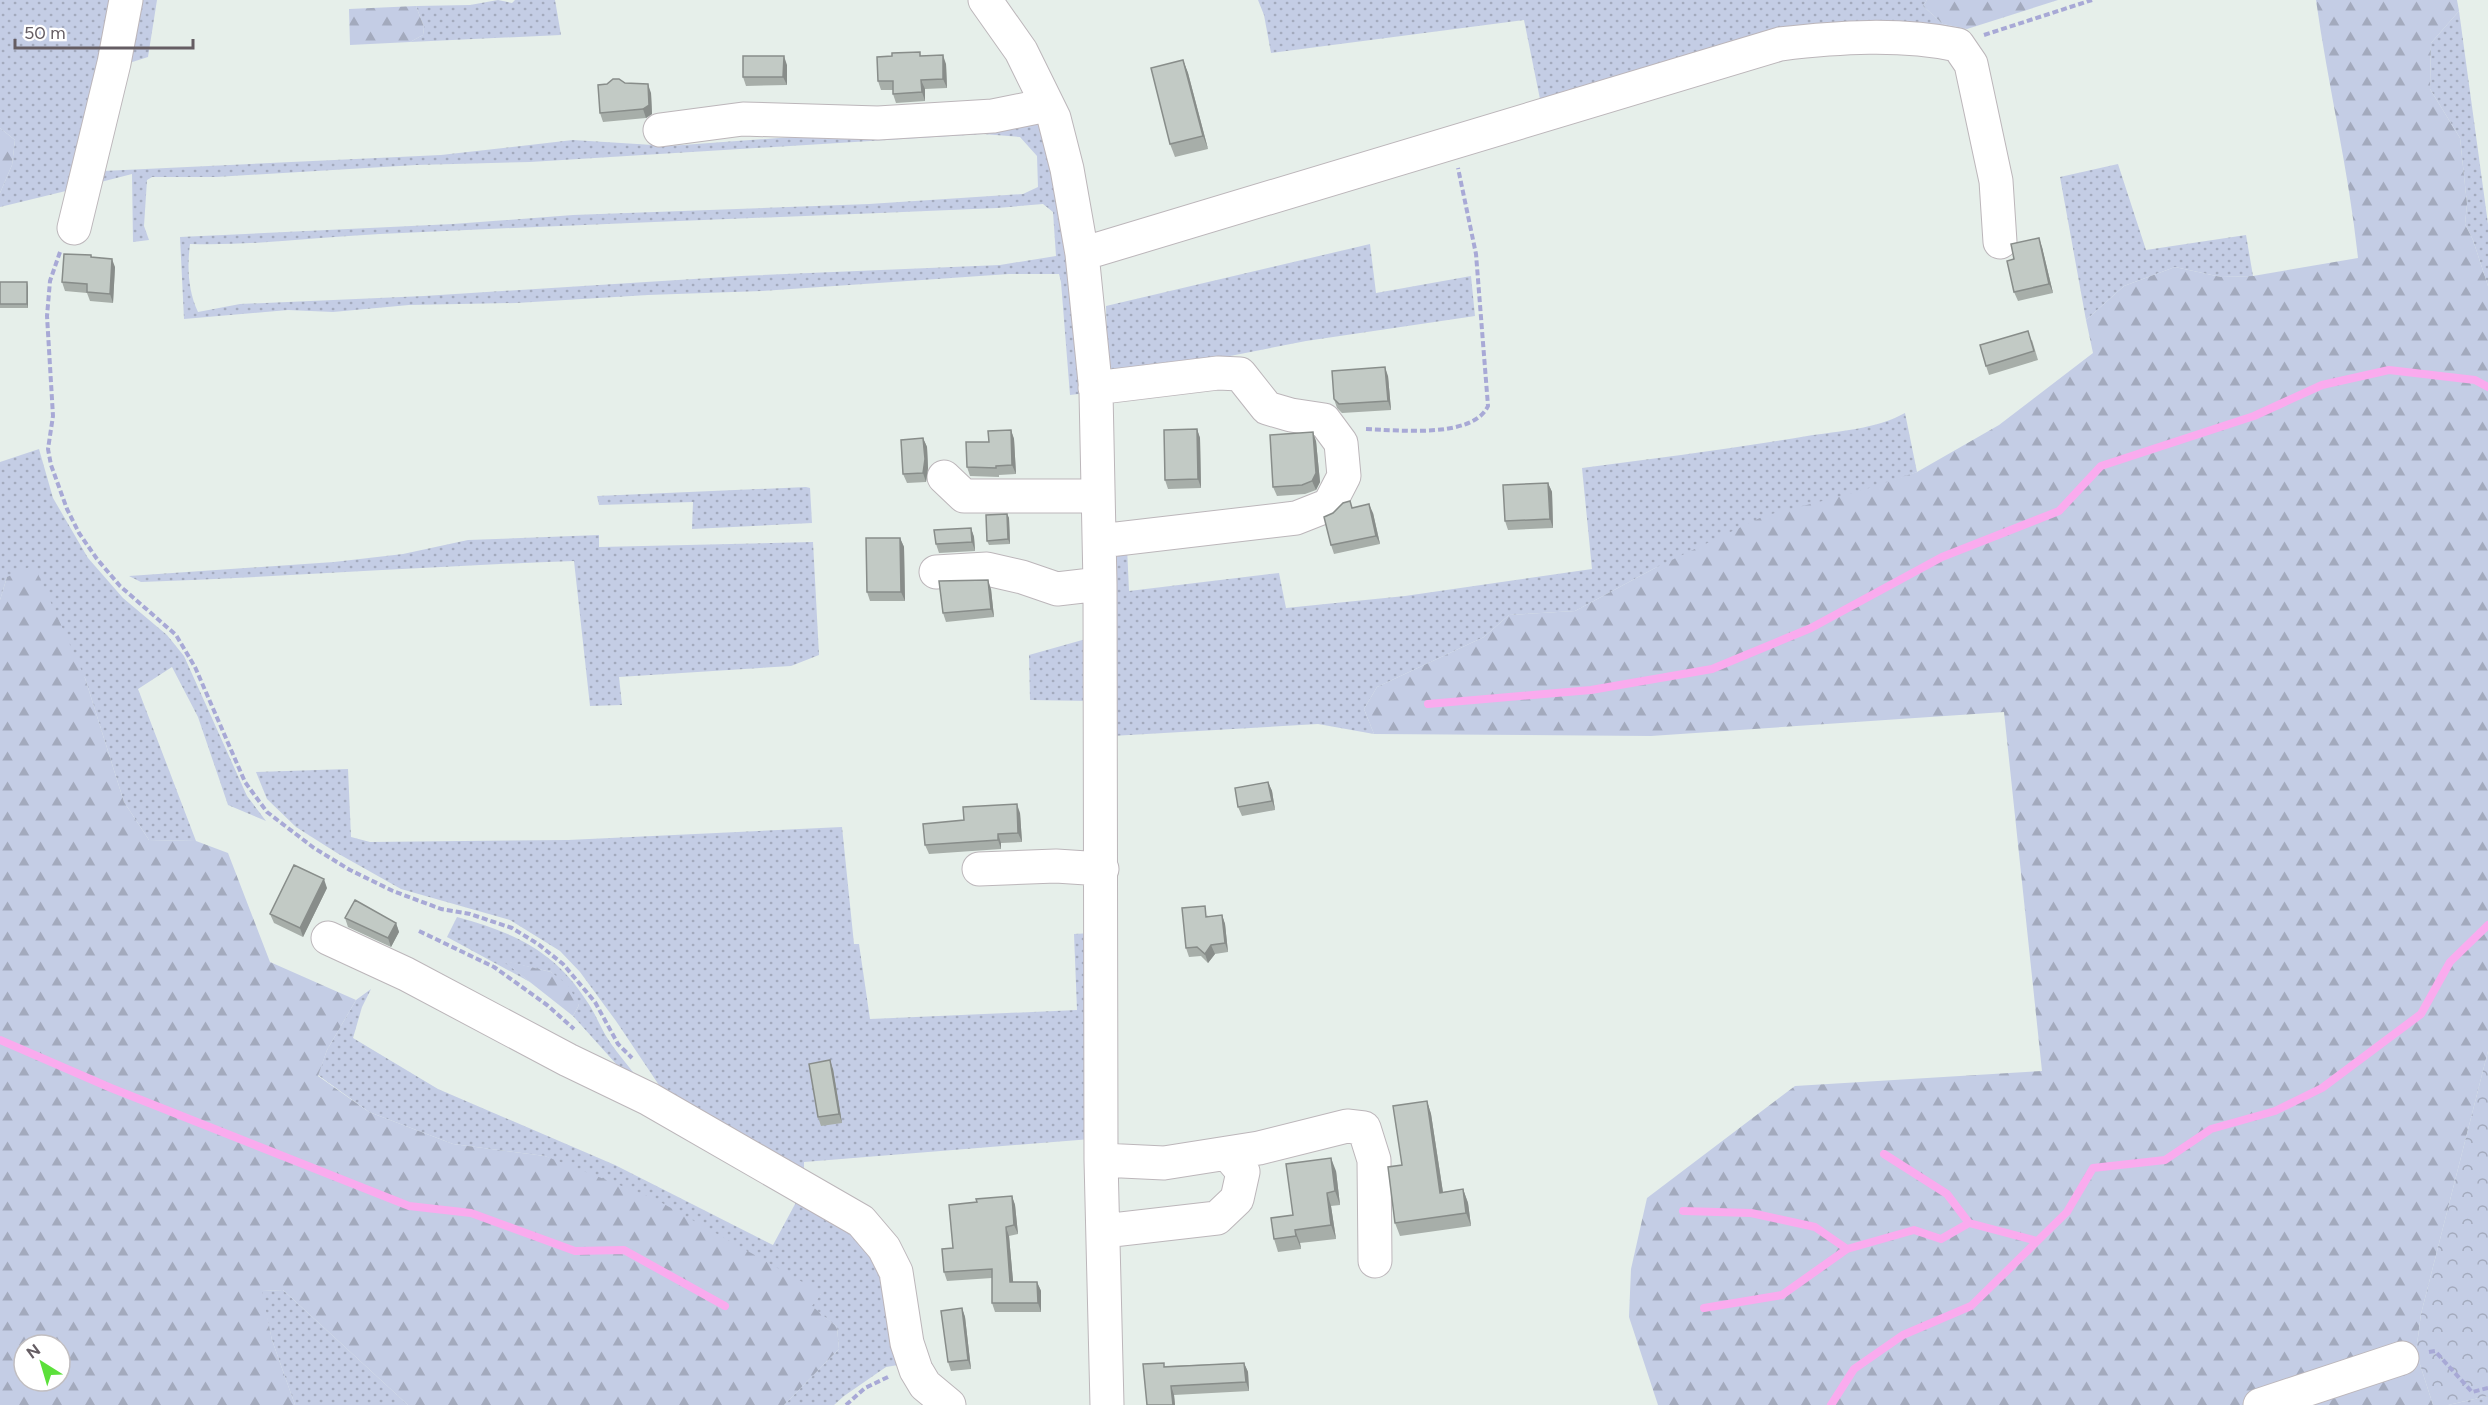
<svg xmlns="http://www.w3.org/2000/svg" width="2488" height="1405" viewBox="0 0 2488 1405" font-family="Figtree,sans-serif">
<defs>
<pattern id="grass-dots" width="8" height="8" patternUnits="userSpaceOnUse" patternTransform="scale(1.5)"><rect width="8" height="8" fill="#c4cde5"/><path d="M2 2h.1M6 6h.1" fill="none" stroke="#a3aabd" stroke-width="1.8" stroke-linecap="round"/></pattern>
<pattern id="forest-firs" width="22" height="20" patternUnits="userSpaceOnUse" patternTransform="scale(1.5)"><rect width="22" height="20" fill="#c4cde5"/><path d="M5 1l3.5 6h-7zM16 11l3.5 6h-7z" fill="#a3aabd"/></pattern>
<pattern id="park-crowns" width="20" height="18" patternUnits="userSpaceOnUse" patternTransform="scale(1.5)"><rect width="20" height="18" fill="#c4cde5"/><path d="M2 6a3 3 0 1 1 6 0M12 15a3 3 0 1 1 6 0" fill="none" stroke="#a3aabd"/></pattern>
</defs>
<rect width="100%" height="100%" fill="#e6efea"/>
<path fill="url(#grass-dots)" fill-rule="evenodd" d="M 0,0 L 119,0 L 74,189 L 0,207 L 0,193 L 12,165 L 15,140 L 0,128 Z
M 133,0 L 157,0 L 148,57 L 126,64 L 103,171 L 441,155 L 573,140 L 669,146 L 1042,119 L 1056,159 L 1087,393 L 1070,395 L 1061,282 L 1059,274 L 1009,274 L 762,291 L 648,295 L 516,303 L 409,305 L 333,312 L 288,310 L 184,319 L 180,237 L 453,224 L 573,215 L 869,204 L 1023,194 L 1038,187 L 1037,156 L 1020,137 L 983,134 L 530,162 L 416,165 L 216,177 L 152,177 L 147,180 L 144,226 L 149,240 L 133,242 L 132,174 L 93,184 ZM 1043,204 L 1053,212 L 1056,256 L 1000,265 L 741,276 L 424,296 L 240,304 L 198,312 C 188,291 187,267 190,244 C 254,246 317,237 380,234 C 586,224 792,217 997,208 Z
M 498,0 L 512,3 L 515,0 L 555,0 L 561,35 L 410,42 L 423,35 L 424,27 L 416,6 L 470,5 Z
M 1258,0 L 1927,0 L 1923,6 L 1943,24 L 1967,29 L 1845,31 L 1542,109 L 1524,20 L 1271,53 L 1264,15 Z
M 2459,11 L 2488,224 L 2488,286 L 2473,240 L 2465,224 L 2467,204 L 2460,138 L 2430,89 L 2431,43 Z
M 2118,164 L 2146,250 L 2246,235 L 2253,276 L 2221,277 L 2175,267 L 2124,286 L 2086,320 L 2060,177 Z
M 1370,244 L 1376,293 L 1471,276 L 1475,316 L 1306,341 L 1108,380 L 1106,306 Z
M 1905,413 L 1917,472 L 1655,568 L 1575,611 L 1509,615 L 1484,637 L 1377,687 L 1364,709 L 1374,734 L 1318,724 L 1112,736 L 1116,547 L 1127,547 L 1129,591 L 1279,573 L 1286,608 L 1405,596 L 1592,569 L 1582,468 C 1657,458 1732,449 1807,436 C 1839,431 1876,429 1905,413 Z
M 39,449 L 53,498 L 88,558 L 123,598 L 167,635 L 184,656 L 247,796 L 266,821 L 228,805 L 198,717 L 172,667 L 138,689 L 196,841 L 149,840 L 124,802 L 85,678 L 7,577 L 0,600 L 0,462 Z
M 806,487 L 810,488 L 812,523 L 692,529 L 693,502 L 599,505 L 597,496 Z
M 599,535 L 599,547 L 813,542 L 819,655 L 791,666 L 619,677 L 622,705 L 590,706 L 574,561 C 430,566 286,577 141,582 L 129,576 L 334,562 L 403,554 L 468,540 Z
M 1093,637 L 1091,701 L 1030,700 L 1029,655 Z
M 348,769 L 351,837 L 370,842 L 568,840 L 842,827 L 854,944 L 859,944 L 870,1019 L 1077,1010 L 1074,934 L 1092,933 L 1091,1139 L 804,1162 L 804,1178 L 673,1106 L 616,1021 L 580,972 L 560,951 L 510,920 L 401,889 L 337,853 L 296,827 L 267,799 L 256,772 Z
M 457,917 C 512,932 554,950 586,1000 C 594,1011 599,1024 606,1036 C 619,1057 637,1074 650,1096 L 626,1075 L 573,1016 L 579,1005 L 551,972 L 504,961 L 530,982 L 447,937 Z
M 371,989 L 362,1007 L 353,1038 L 438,1089 L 615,1165 L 773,1245 L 801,1193 L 884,1261 L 904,1364 L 886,1367 L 844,1396 L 834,1405 L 784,1405 L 839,1349 L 837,1327 L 811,1306 L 821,1294 L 545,1156 L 453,1144 L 369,1112 L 318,1075 L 327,1050 L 356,1000 Z
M 283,1290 L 408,1405 L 295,1405 L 272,1340 L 261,1291 Z
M 2488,1396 L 2488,1405 L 2448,1405 Z"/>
<path fill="url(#forest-firs)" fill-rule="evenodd" d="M 1927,0 L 2058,0 L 1967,29 L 1943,24 L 1923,6 Z
M 2316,0 L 2457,0 L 2459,11 L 2431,43 L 2430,89 L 2460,138 L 2467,204 L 2465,224 L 2473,240 L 2488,286 L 2488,1051 L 2421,1314 L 2416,1352 L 2433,1405 L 1658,1405 L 1629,1317 L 1631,1269 L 1647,1198 L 1795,1086 L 2042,1071 L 2004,712 L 1651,736 L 1374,734 L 1364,709 L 1377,687 L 1484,637 L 1509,615 L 1575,611 L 1655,568 L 1764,516 L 1857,492 L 1917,472 L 1999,425 L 2093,353 L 2086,320 L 2124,286 L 2175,267 L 2221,277 L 2253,276 L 2358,258 C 2349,171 2328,86 2316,0 Z
M 416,6 L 424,27 L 423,35 L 410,42 L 350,45 L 349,9 Z
M 0,128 L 15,140 L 12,165 L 0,193 Z
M 34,565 L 85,678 L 124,802 L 149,840 L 196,841 L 228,853 L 270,962 L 356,1000 L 327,1050 L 318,1076 L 369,1112 L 453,1144 L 545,1156 L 655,1199 L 822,1293 L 812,1306 L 837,1327 L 839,1349 L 784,1405 L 408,1405 L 283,1290 L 262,1291 L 272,1340 L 295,1405 L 0,1405 L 0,600 L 7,577 ZM 24,1345 L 60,1345 L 60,1381 L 24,1381 Z
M 502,960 L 551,972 L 568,985 L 579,1005 L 573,1016 Z"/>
<path fill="url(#park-crowns)" d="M 2488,1051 L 2488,1396 L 2448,1405 L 2433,1405 L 2416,1352 L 2421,1314 Z"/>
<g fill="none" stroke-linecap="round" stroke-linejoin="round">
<path stroke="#faabee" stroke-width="8" d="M 1428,704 L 1591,690 L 1712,669 L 1811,628 L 1942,557 L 2059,511 L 2101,466 L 2254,416 L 2322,385 L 2389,370 L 2475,380 L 2488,387
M 0,1040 L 111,1088 L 409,1206 L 471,1213 L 575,1251 L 624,1250 L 725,1306
M 1884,1154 L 1947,1194 L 1969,1223
M 1683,1211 L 1751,1213 L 1815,1227 L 1847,1249
M 1704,1308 L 1782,1295 L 1847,1249 L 1914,1230 L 1941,1239 L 1969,1223 L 2037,1241
M 1831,1405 L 1854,1369 L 1903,1335 L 1971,1306 L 2067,1212 L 2093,1168 L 2165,1160 L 2211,1129 L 2275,1111 L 2322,1088 L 2421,1014 L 2450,962 L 2488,925"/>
<g stroke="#bcb6ba" stroke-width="35">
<path id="minor" d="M 985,0 L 1021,51 L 1054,118 L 1067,169 L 1082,254 L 1096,392 L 1100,584 L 1101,1160 L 1107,1405
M 660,130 L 743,119 L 878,123 L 993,116 L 1047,105
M 74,228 L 114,63 L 126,0
M 1082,254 L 1780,44 C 1839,37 1900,33 1958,45 L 1971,64 L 1996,181 L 2000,242
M 1095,388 L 1218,373 L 1240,374 L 1267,408 L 1291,415 L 1324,420 L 1341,443 L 1344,476 L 1329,505 L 1296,518 L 1100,541
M 944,477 L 964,496 L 1098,496
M 936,572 L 987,569 L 1022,577 L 1057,589 L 1100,584
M 979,869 L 1056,866 L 1102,869
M 328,938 L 406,974 L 568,1060 L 649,1099 L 861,1221 L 884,1248 L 896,1272 L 907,1343 L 916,1370 L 925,1385 L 949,1405
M 1101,1160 L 1164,1163 L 1259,1148 L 1347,1126 L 1364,1128 L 1374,1160 L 1375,1261
M 1104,1231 L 1217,1218 L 1237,1199 L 1243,1172 L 1227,1153
M 2260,1405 L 2402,1358"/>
</g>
<path stroke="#a8a9d6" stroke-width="4" stroke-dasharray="6 3" stroke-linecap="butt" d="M 1984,35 L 2092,0
M 60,252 L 50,281 L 47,316 L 53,416 L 48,449 L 51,465 L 67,509 L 79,533 L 97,559 L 120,586 L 176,635 L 195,667 L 245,782 L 267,812 L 314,848 L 350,870 L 393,891 L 441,909 L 470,914 L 512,928 L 538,944 L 563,964 L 595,1002 L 618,1044 L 632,1058
M 1366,429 C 1397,430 1473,439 1488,406 L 1476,254 L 1458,168
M 419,931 L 494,967 L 547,1005 L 574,1029
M 2429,1352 L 2435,1351 L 2472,1392 L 2488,1388
M 846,1405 L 865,1388 L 890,1376"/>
<use href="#minor" stroke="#fff" stroke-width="33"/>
</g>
<path fill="#a7aea9" d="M 922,56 L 946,64 L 947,88 L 925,89 L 925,101 L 896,103 L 893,94 L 893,90 L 881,90 L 878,81 Z
M 1183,60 L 1188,73 L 1208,149 L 1175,157 L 1170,144 Z
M 787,65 L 787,85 L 746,86 L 743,77 Z
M 625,83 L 651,93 L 652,114 L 646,118 L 603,122 L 600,113 Z
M 2042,247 L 2053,293 L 2018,301 L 2014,292 L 2014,259 Z
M 91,255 L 92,257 L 115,267 L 113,303 L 90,301 L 87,293 L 65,291 L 62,282 Z
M 0,282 L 28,287 L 28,308 L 0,308 Z
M 2032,340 L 2038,360 L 1989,375 L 1986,366 Z
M 1388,376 L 1391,410 L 1342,413 L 1337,408 L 1334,399 Z
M 1197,429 L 1200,438 L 1201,488 L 1168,489 L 1165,480 Z
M 1011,430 L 1014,439 L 1016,474 L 999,475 L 999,477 L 970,476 L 967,467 L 989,442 Z
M 923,438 L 927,447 L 928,468 L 926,482 L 907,483 L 903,474 Z
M 1316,441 L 1320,482 L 1316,490 L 1305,494 L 1277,496 L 1273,487 Z
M 1548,483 L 1552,492 L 1553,528 L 1508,530 L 1505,521 Z
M 1353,508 L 1373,513 L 1380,544 L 1334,554 L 1331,545 Z
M 1007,514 L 1009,518 L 1010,544 L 989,545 L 987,541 Z
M 971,528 L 974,537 L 975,551 L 939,553 L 936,544 Z
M 900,538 L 904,547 L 905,601 L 870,601 L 867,592 Z
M 991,589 L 994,617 L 946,622 L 943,613 Z
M 1268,782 L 1272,791 L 1275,810 L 1242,816 L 1238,807 Z
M 1020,813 L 1022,842 L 1001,843 L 1001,849 L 929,854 L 925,845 L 964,820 Z
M 327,888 L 303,937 L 274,923 L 270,914 Z
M 1208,915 L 1208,917 L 1222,915 L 1225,924 L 1228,952 L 1215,954 L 1208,963 L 1201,956 L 1189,957 L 1186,948 Z
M 345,918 L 396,923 L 399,932 L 391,947 L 348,927 Z
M 833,1069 L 842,1123 L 821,1126 L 818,1117 Z
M 1427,1101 L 1431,1114 L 1443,1192 L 1463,1189 L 1468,1203 L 1471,1226 L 1400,1236 L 1395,1223 L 1402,1165 Z
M 1336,1171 L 1340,1205 L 1331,1206 L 1336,1239 L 1300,1243 L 1301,1249 L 1278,1252 L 1274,1239 L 1293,1215 Z
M 1012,1196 L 1015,1205 L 1018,1234 L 1009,1236 L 1013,1282 L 1037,1282 L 1041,1291 L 1041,1312 L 995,1312 L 992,1303 L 992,1278 L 947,1281 L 944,1272 L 977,1202 Z
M 962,1308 L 965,1317 L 971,1369 L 951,1371 L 948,1362 Z
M 1244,1363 L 1248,1372 L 1249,1391 L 1174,1395 L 1175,1405 L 1147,1405 L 1165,1366 Z"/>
<path fill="#888d8a" d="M 943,55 L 946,64 L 947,88 L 943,79 Z
M 784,56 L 787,65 L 787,85 L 783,77 Z
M 1183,60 L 1188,73 L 1208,149 L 1203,136 Z
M 921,80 L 925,89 L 925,101 L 922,92 Z
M 648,84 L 651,93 L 652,114 L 646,118 L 643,109 Z
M 2039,238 L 2042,247 L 2053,293 L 2049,284 Z
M 112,259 L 115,267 L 113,303 L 110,294 Z
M 27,282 L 28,287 L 28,308 L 27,304 Z
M 1385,367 L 1388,376 L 1391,410 L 1388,401 Z
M 1197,429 L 1200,438 L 1201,488 L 1198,479 Z
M 1011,430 L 1014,439 L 1016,474 L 1012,465 Z
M 1313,432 L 1316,441 L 1320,482 L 1316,490 L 1312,481 Z
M 923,438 L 927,447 L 928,468 L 926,482 L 923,473 Z
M 1548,483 L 1552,492 L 1553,528 L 1550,519 Z
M 1369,504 L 1373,513 L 1380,544 L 1376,536 Z
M 1007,514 L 1009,518 L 1010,544 L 1008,539 Z
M 971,528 L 974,537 L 975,551 L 972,542 Z
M 900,538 L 904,547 L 905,601 L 901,592 Z
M 988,580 L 991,589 L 994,617 L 991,609 Z
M 1268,782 L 1272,791 L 1275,810 L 1272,801 Z
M 1017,804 L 1020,813 L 1022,842 L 1018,833 Z
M 998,834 L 1001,843 L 1001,849 L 998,840 Z
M 324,879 L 327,888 L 303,937 L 300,928 Z
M 1222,915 L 1225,924 L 1228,952 L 1225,943 Z
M 396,923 L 399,932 L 391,947 L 388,938 Z
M 1211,945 L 1215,954 L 1208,963 L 1205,954 Z
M 830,1060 L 833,1069 L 842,1123 L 839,1114 Z
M 1427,1101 L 1431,1114 L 1445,1206 L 1440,1193 Z
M 1331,1158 L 1336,1171 L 1340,1205 L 1335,1191 Z
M 1463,1189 L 1468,1203 L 1471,1226 L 1466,1213 Z
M 1327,1193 L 1331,1206 L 1336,1239 L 1331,1225 Z
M 1012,1196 L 1015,1205 L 1018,1234 L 1014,1225 Z
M 1006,1227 L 1009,1236 L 1014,1291 L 1010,1282 Z
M 1295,1230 L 1300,1243 L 1301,1249 L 1296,1236 Z
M 1037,1282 L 1041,1291 L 1041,1312 L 1038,1303 Z
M 962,1308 L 965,1317 L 971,1369 L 968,1360 Z
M 1244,1363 L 1248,1372 L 1249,1391 L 1246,1382 Z
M 1171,1386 L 1174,1395 L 1175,1405 L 1173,1405 Z"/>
<path fill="#c2cac5" stroke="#888d8a" stroke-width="1.5" d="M 920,52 L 920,56 L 943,55 L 943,79 L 921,80 L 922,92 L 893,94 L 893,81 L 878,81 L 877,57 L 892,56 L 892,53 Z
M 743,56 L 784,56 L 783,77 L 743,77 Z
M 1183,60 L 1203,136 L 1170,144 L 1151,68 Z
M 613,79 L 619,79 L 625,83 L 648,84 L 649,105 L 643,109 L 600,113 L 598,85 L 607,84 Z
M 2039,238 L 2049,284 L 2014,292 L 2007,261 L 2014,259 L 2011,244 Z
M 64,254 L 91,255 L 91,257 L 112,259 L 110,294 L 87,292 L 87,284 L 62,282 Z
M 0,282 L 27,282 L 27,304 L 0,304 Z
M 2028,331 L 2034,351 L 1986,366 L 1980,345 Z
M 1385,367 L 1388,401 L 1339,404 L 1334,399 L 1332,371 Z
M 1197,429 L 1198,479 L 1165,480 L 1164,430 Z
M 1011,430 L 1012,465 L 996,466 L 996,468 L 967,467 L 966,442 L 989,442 L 988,431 Z
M 1313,432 L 1316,473 L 1312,481 L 1302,485 L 1273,487 L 1270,435 Z
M 923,438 L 925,459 L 923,473 L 903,474 L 901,440 Z
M 1548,483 L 1550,519 L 1505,521 L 1503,485 Z
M 1350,501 L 1352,508 L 1369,504 L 1376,536 L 1331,545 L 1324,517 L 1333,513 L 1343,503 Z
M 1007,514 L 1008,539 L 987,541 L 986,515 Z
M 971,528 L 972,542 L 936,544 L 934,530 Z
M 866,538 L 900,538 L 901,592 L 867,592 Z
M 988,580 L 991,609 L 943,613 L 939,581 Z
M 1268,782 L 1272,801 L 1238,807 L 1235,788 Z
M 1017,804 L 1018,833 L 998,834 L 998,840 L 925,845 L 923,824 L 964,820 L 963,807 Z
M 294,865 L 324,879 L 300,928 L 270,914 Z
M 355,900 L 396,923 L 388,938 L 345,918 Z
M 1205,906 L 1206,917 L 1222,915 L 1225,943 L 1211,945 L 1205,954 L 1197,947 L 1186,948 L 1182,908 Z
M 830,1060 L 839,1114 L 818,1117 L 809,1064 Z
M 1427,1101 L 1440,1193 L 1463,1189 L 1466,1213 L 1395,1223 L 1388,1167 L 1402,1165 L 1393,1106 Z
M 1331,1158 L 1335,1191 L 1327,1193 L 1331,1225 L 1295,1230 L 1296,1236 L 1274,1239 L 1271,1218 L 1293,1215 L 1286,1164 Z
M 1012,1196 L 1014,1225 L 1006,1227 L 1010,1282 L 1037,1282 L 1038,1303 L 992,1303 L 992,1269 L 944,1272 L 942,1249 L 953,1248 L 949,1205 L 977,1202 L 976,1199 Z
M 962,1308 L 968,1360 L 948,1362 L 941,1311 Z
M 1164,1363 L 1164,1367 L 1244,1363 L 1246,1382 L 1171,1386 L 1173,1405 L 1147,1405 L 1143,1364 Z"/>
<g transform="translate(42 1363) rotate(323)"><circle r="28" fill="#ffffff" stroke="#c1bec1" stroke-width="1.5"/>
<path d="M0-4.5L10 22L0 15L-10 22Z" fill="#5ce03b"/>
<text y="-9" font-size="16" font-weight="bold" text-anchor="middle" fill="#655d63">N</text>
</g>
<path d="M15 39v9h178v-9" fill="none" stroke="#655d63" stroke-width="3"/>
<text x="24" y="39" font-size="18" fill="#655d63" stroke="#ffffff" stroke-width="4.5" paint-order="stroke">50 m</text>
</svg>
